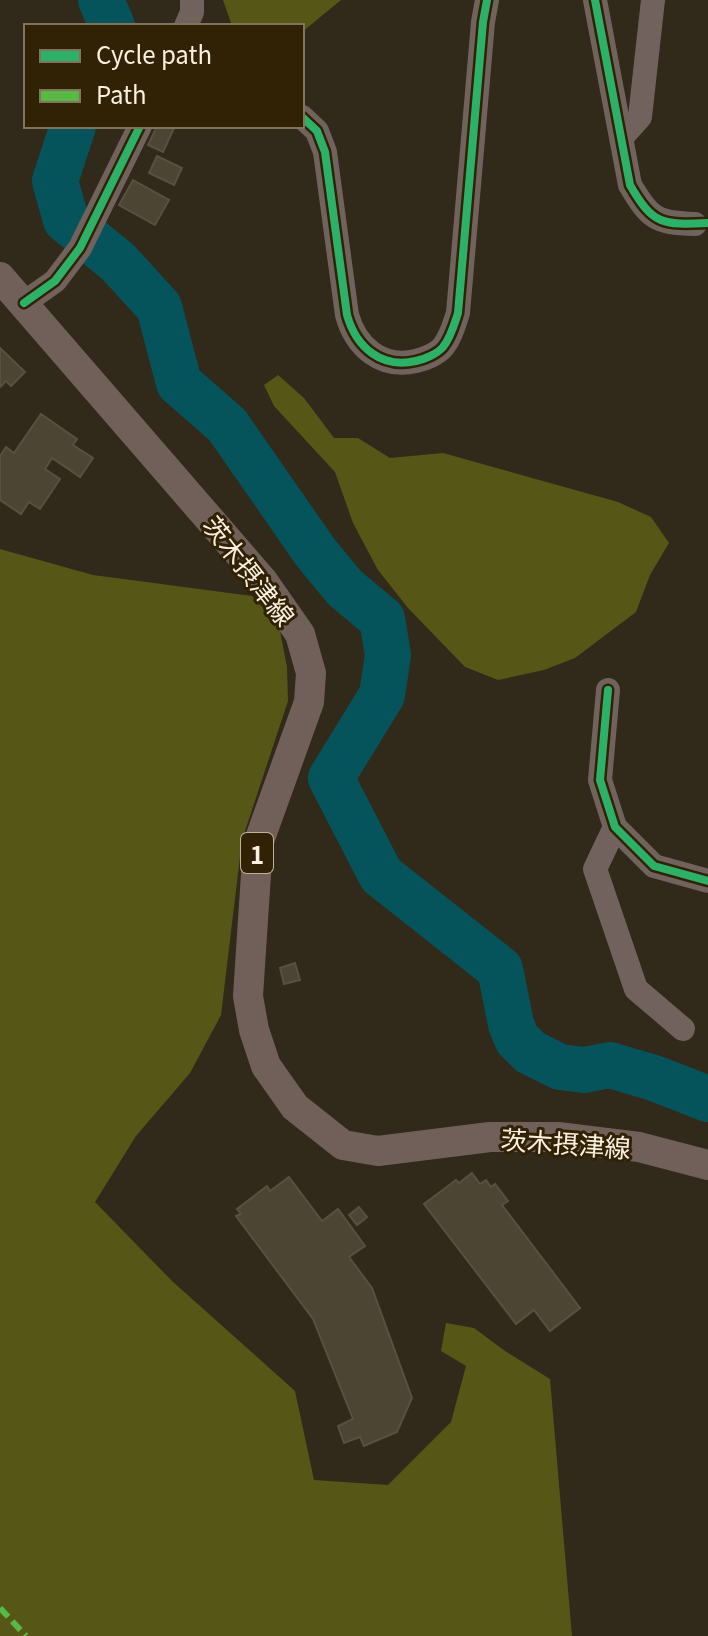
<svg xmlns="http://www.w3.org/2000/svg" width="708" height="1636" viewBox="0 0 708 1636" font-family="Georgia,'Noto Sans JP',serif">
<rect width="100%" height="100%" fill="#31291a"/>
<path fill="#565717" d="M 223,0 L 341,0 L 302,32 L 302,26 L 232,26 Z
M 278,375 L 304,398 L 334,438 L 358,438 L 390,458 L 443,453 L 618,502 L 651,517 L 669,543 L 650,575 L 636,612 L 575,658 L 544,670 L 498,680 L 465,667 L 408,608 L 378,570 L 353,523 L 335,472 L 274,406 L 264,385 Z
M 0,549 L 93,575 L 252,596 L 279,626 L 287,667 L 288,701 L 242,840 L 221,1015 L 190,1073 L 136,1136 L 95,1202 L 172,1281 L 295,1391 L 314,1480 L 388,1485 L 451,1422 L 466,1366 L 441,1351 L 446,1323 L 474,1328 L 505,1351 L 550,1379 L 572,1636 L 0,1636 Z"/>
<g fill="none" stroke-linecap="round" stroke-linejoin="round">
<path stroke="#05545c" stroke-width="46" d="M 101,0 L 112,26
M 73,126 L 55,181 L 66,220 L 118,262 L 159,307 L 179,383 L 227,425 L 316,553 L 345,588 L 382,619 L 388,655 L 382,695 L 331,778 L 381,875 L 500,969 L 511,1024 L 517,1039 L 530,1052 L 560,1067 L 584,1070 L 610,1065 L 654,1078 L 708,1099"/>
</g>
<path fill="#4d4534" stroke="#575043" stroke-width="2" d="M 157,126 L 175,126 L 163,152 L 148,145 Z
M 157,156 L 182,168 L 174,185 L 149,173 Z
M 133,180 L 169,200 L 155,225 L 119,205 Z
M 0,348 L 25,372 L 11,386 L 6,381 L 0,387 Z
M 41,414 L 77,439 L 73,445 L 93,458 L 80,477 L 52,458 L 45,469 L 60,479 L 40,509 L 29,502 L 21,514 L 0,500 L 0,456 L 6,447 L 14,453 Z
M 295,963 L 300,980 L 284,984 L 280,968 Z
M 472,1173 L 480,1184 L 486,1180 L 491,1187 L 495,1184 L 508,1201 L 502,1205 L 580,1308 L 550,1331 L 534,1310 L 516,1324 L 424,1204 L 456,1180 L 459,1183 Z
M 289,1177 L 322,1221 L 338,1209 L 365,1246 L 349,1257 L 372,1288 L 412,1398 L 397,1432 L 364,1446 L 360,1437 L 344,1443 L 338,1426 L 353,1419 L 313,1319 L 236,1216 L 241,1214 L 237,1209 L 267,1186 L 270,1191 Z
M 359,1207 L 367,1217 L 357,1225 L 349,1215 Z"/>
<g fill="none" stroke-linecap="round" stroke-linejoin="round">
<path stroke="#72625d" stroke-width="24" d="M 595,0 L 630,185 C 650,218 655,223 695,224
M 186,26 L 192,12 L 192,0
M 302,117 L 317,131 L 325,152 L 347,315 C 356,347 381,369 416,361 C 425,359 437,354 443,347 C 451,337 454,325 458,313 L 483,22 L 487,0
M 621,138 L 640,117 L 653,0
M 24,303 L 55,281 L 80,248 L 140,126
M 608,690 L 600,780 L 615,827 L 654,866 L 708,881
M 615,827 L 595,869 L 636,989 L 683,1029"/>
<path stroke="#71605a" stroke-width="30" d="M 0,277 L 263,581 L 300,634 L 311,673 L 309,702 L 258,844 L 248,996 L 254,1030 L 266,1066 L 295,1107 L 343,1145 L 378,1151 L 490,1137 L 558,1137 L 639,1147 L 708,1165"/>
<path stroke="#58b947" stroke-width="6" stroke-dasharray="12 6" stroke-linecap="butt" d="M 0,1608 L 26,1636"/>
<g stroke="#312206" stroke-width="13">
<path id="cycleway" d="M 595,0 L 630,185 C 653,225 662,225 708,223
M 302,117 L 317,131 L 325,152 L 347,315 C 356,347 381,369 416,361 C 425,359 437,354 443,347 C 451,337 454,325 458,313 L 483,22 L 487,0
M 24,303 L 55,281 L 80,248 L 140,126
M 608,690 L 600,780 L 615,827 L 654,866 L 708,881"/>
</g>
<use href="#cycleway" stroke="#2db169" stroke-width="8"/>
</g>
<g text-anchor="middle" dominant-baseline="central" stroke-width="6" stroke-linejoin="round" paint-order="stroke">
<rect fill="#312206" stroke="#beb29f" stroke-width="2" x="241" y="833" width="32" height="40" rx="6"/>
<g font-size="24" font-weight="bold" fill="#faf0e0">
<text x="257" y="853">1</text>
</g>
<g font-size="26" fill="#faf0e0" stroke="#312206">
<text transform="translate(250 570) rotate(52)">茨木摂津線</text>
<text transform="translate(566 1142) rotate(4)">茨木摂津線</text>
</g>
</g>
<rect x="24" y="24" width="280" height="104" fill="#312206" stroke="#81745d" stroke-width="2"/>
<rect x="40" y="50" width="40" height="12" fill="#2db169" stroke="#81745d" stroke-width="2"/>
<text x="96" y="64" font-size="24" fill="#faf0e0">Cycle path</text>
<rect x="40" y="90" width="40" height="12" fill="#58b947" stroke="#81745d" stroke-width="2"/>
<text x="96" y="104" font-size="24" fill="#faf0e0">Path</text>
</svg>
